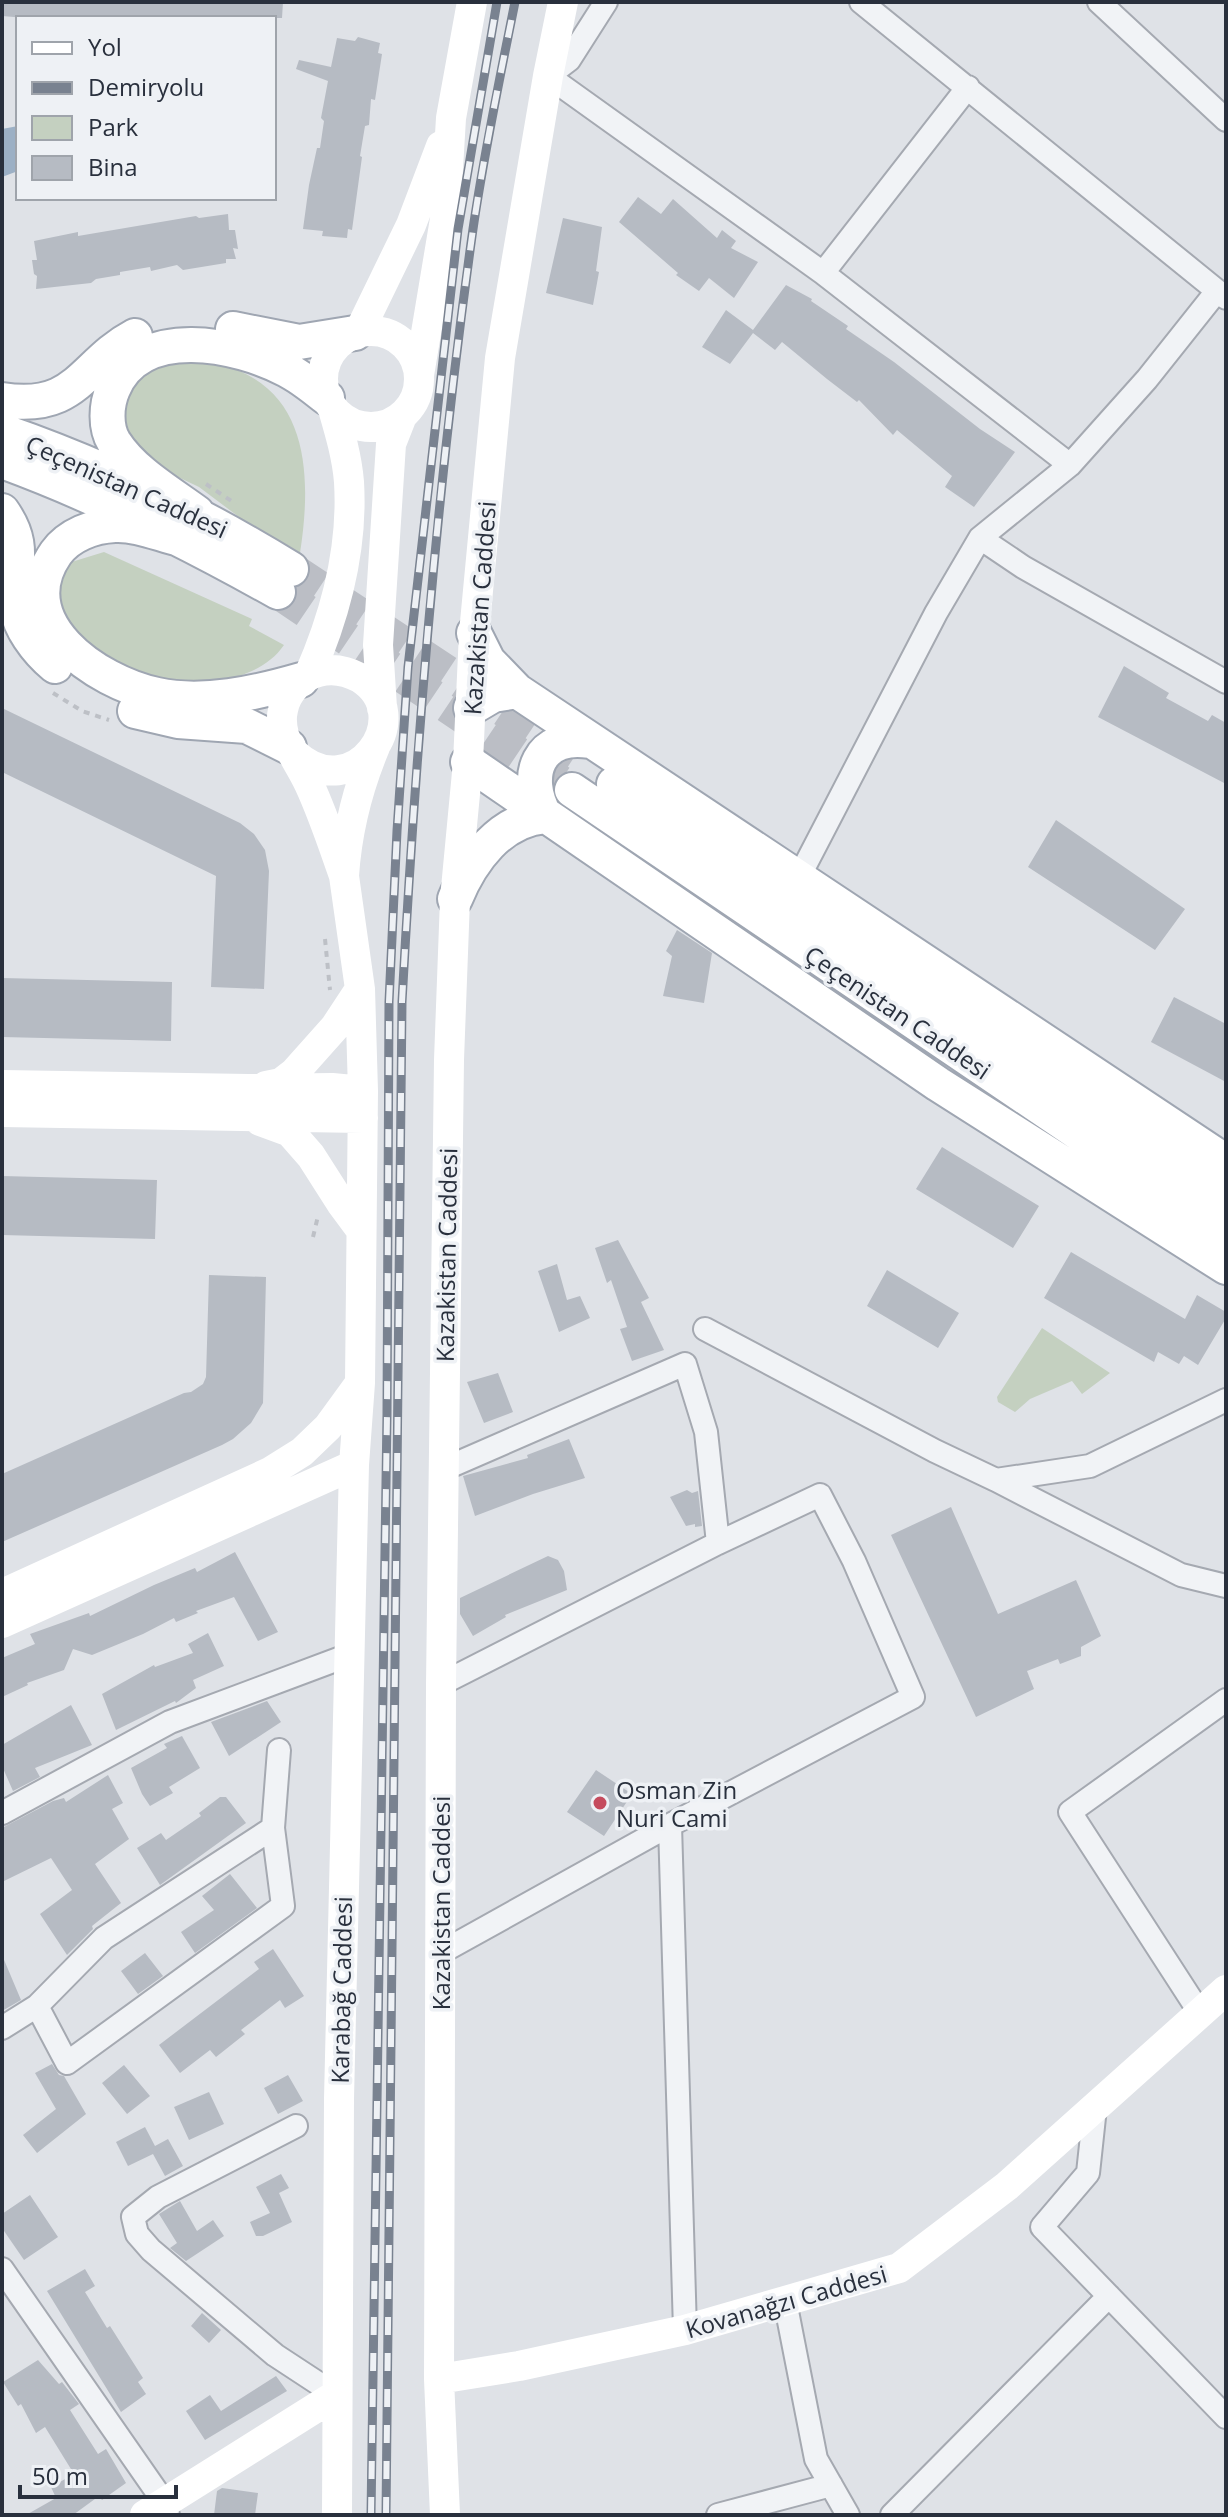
<svg xmlns="http://www.w3.org/2000/svg" width="1228" height="2517" viewBox="0 0 1228 2517" font-family="'Open Sans',sans-serif">
<rect width="100%" height="100%" fill="#dfe2e7"/>
<path fill="#c4d0c0" d="M 148,358 C 170,360 194,360 216,364 C 310,384 312,476 300,553 L 289,546 L 283,550 L 199,487 L 132,455 L 108,400 Z
M 104,552 L 252,619 L 249,626 L 284,645 C 273,661 257,670 239,676 C 170,700 116,663 59,629 L 55,580 L 65,564 Z
M 1042,1328 L 1110,1373 L 1082,1394 L 1072,1381 L 1030,1399 L 1015,1412 L 998,1402 L 997,1397 Z"/>
<path fill="#9cb0c5" d="M 18,126 L 18,171 L 2,177 L 2,129 Z"/>
<path fill="#b6bbc3" d="M 2,2 L 283,2 L 282,18 L 26,18 L 2,16 Z
M 358,37 L 380,43 L 378,53 L 382,54 L 375,100 L 371,99 L 369,125 L 365,126 L 360,156 L 362,157 L 352,230 L 348,229 L 347,238 L 322,236 L 323,231 L 303,229 L 309,185 L 317,148 L 320,148 L 324,121 L 321,118 L 328,81 L 296,69 L 299,60 L 331,67 L 337,38 L 355,41 Z
M 638,197 L 661,214 L 673,199 L 717,238 L 722,230 L 736,241 L 731,248 L 758,262 L 734,298 L 709,278 L 699,291 L 676,275 L 678,273 L 619,222 Z
M 228,214 L 229,230 L 235,230 L 238,249 L 233,248 L 236,259 L 226,259 L 226,263 L 183,270 L 177,265 L 151,271 L 150,267 L 120,272 L 120,275 L 96,279 L 91,283 L 36,289 L 37,276 L 34,274 L 32,260 L 37,260 L 34,241 L 78,232 L 78,236 L 196,216 L 199,218 Z
M 563,218 L 602,227 L 596,271 L 599,272 L 593,305 L 546,293 Z
M 786,285 L 812,299 L 811,301 L 848,326 L 846,329 L 894,362 L 980,429 L 1015,452 L 974,507 L 945,487 L 952,476 L 897,430 L 893,435 L 859,400 L 857,402 L 827,379 L 782,342 L 775,350 L 753,333 L 730,364 L 702,347 L 726,310 L 753,330 Z
M 1124,666 L 1169,693 L 1166,698 L 1208,721 L 1212,715 L 1226,723 L 1226,784 L 1098,717 Z
M 2,708 L 240,823 L 254,834 L 265,850 L 269,871 L 264,989 L 211,987 L 216,876 L 2,772 Z
M 1056,820 L 1185,909 L 1155,950 L 1028,867 Z
M 677,930 L 712,953 L 704,1003 L 663,996 L 672,956 L 666,951 Z
M 2,978 L 172,982 L 171,1041 L 2,1037 Z
M 1174,997 L 1226,1024 L 1226,1082 L 1151,1042 Z
M 942,1147 L 1039,1206 L 1013,1248 L 916,1189 Z
M 2,1176 L 157,1180 L 155,1239 L 2,1235 Z
M 618,1240 L 649,1298 L 641,1302 L 664,1350 L 632,1361 L 620,1329 L 627,1327 L 611,1280 L 607,1283 L 595,1248 Z
M 1071,1252 L 1185,1319 L 1197,1295 L 1226,1312 L 1226,1318 L 1198,1365 L 1184,1356 L 1179,1364 L 1158,1352 L 1154,1362 L 1044,1298 Z
M 557,1264 L 567,1300 L 580,1296 L 590,1318 L 559,1332 L 538,1271 Z
M 887,1270 L 959,1313 L 938,1348 L 867,1306 Z
M 209,1275 L 266,1277 L 263,1403 L 251,1423 L 233,1439 L 222,1445 L 2,1542 L 2,1474 L 184,1393 L 191,1392 L 203,1384 L 206,1377 Z
M 498,1373 L 513,1412 L 484,1423 L 467,1382 Z
M 569,1439 L 585,1478 L 533,1494 L 475,1516 L 463,1476 L 528,1458 L 527,1455 Z
M 687,1490 L 692,1493 L 698,1491 L 702,1526 L 695,1527 L 695,1524 L 686,1526 L 670,1497 Z
M 951,1507 L 998,1614 L 1076,1580 L 1101,1636 L 1081,1647 L 1081,1656 L 1060,1664 L 1058,1659 L 1027,1671 L 1034,1689 L 976,1717 L 891,1535 Z
M 235,1552 L 278,1632 L 258,1641 L 234,1597 L 196,1611 L 198,1613 L 176,1622 L 174,1618 L 143,1634 L 92,1655 L 73,1649 L 64,1670 L 27,1683 L 28,1685 L 2,1697 L 2,1658 L 35,1644 L 30,1634 L 89,1613 L 90,1616 L 154,1585 L 195,1568 L 197,1572 Z
M 548,1556 L 558,1560 L 564,1571 L 567,1590 L 505,1615 L 506,1617 L 473,1636 L 460,1614 L 460,1598 Z
M 208,1633 L 224,1666 L 193,1680 L 196,1688 L 176,1703 L 175,1701 L 116,1730 L 102,1694 L 154,1665 L 155,1667 L 193,1653 L 188,1644 Z
M 267,1701 L 281,1722 L 229,1756 L 211,1722 Z
M 71,1705 L 92,1745 L 35,1768 L 40,1777 L 13,1791 L 2,1766 L 2,1745 Z
M 182,1736 L 200,1768 L 169,1787 L 173,1793 L 150,1806 L 142,1794 L 131,1768 L 167,1748 L 164,1744 Z
M 596,1770 L 632,1794 L 604,1836 L 567,1812 Z
M 108,1775 L 123,1803 L 112,1809 L 129,1839 L 95,1864 L 121,1903 L 92,1926 L 93,1929 L 67,1955 L 40,1914 L 72,1890 L 51,1858 L 2,1882 L 2,1828 L 53,1801 L 64,1798 L 66,1802 Z
M 220,1797 L 226,1797 L 246,1823 L 160,1885 L 137,1848 L 161,1833 L 166,1840 L 201,1816 L 199,1813 Z
M 230,1874 L 257,1908 L 195,1953 L 181,1932 L 214,1910 L 202,1896 Z
M 273,1949 L 304,1996 L 285,2008 L 280,2000 L 241,2030 L 245,2034 L 216,2057 L 210,2050 L 180,2073 L 159,2045 L 259,1969 L 254,1962 Z
M 145,1953 L 163,1976 L 138,1994 L 121,1971 Z
M 2,1955 L 21,2000 L 2,2011 Z
M 52,2064 L 59,2075 L 64,2076 L 86,2114 L 37,2153 L 23,2135 L 56,2109 L 35,2073 Z
M 124,2065 L 150,2096 L 127,2114 L 102,2083 Z
M 288,2075 L 303,2101 L 278,2114 L 264,2088 Z
M 209,2092 L 224,2124 L 189,2140 L 174,2107 Z
M 145,2127 L 155,2146 L 168,2139 L 183,2166 L 165,2176 L 153,2154 L 128,2166 L 116,2142 Z
M 281,2174 L 289,2188 L 279,2193 L 292,2222 L 263,2236 L 256,2236 L 250,2222 L 270,2213 L 256,2187 Z
M 30,2195 L 58,2237 L 24,2260 L 2,2228 L 2,2214 Z
M 180,2201 L 197,2231 L 213,2220 L 224,2236 L 186,2261 L 170,2248 L 177,2243 L 159,2214 Z
M 85,2269 L 95,2286 L 85,2292 L 107,2328 L 110,2326 L 143,2378 L 138,2382 L 146,2394 L 121,2412 L 47,2291 Z
M 202,2313 L 221,2330 L 209,2343 L 191,2326 Z
M 38,2360 L 59,2384 L 62,2382 L 79,2404 L 70,2410 L 98,2454 L 106,2449 L 126,2483 L 102,2500 L 99,2496 L 73,2515 L 26,2515 L 56,2498 L 51,2487 L 74,2474 L 45,2427 L 36,2433 L 21,2404 L 18,2406 L 3,2382 Z
M 276,2376 L 287,2391 L 205,2440 L 186,2411 L 210,2395 L 221,2411 Z
M 222,2488 L 258,2493 L 255,2515 L 214,2515 L 217,2491 Z"/>
<g fill="none" stroke-linecap="round" stroke-linejoin="round">
<path stroke="#bbbec5" stroke-width="34" stroke-dasharray="34 17" stroke-linecap="butt" d="M 291,569 L 587,765
M 278,592 L 572,790"/>
<g stroke="#a5a9b1" stroke-width="26">
<path id="street" d="M 606,2 L 569,60 L 548,76 L 823,273 L 1070,465
M 861,2 L 1226,298
M 1099,2 L 1226,120
M 823,273 L 968,87
M 980,538 L 1023,567 L 1226,682
M 799,877 L 936,613 L 980,538 L 1070,465 L 1147,379 L 1217,291
M 705,1329 L 935,1451 L 996,1480 L 1090,1466 L 1226,1400
M 444,1469 L 685,1364 L 706,1432 L 718,1543
M 996,1480 L 1181,1575 L 1226,1586
M 2,1813 L 170,1722 L 349,1655
M 670,1825 L 685,2330
M 440,1953 L 670,1825 L 913,1697 L 854,1561 L 820,1495 L 718,1543 L 441,1684
M 37,2006 L 67,2063 L 283,1906 L 273,1828 L 279,1750
M 1200,2013 L 1070,1812 L 1226,1700
M 2,2028 L 37,2006 L 104,1938 L 273,1828
M 1095,2108 L 1088,2173 L 1042,2227 L 1226,2417
M 296,2126 L 158,2197 L 133,2217 L 137,2234 L 151,2250 L 275,2355 L 336,2395
M 2,2269 L 164,2502 L 168,2515
M 785,2301 L 816,2459 L 848,2515
M 718,2515 L 831,2485
M 892,2515 L 1109,2296"/>
</g>
<g stroke="#9fa6b2" stroke-width="38">
<path id="primary" d="M 233,329 L 299,342 L 355,333
M 2,400 C 78,412 82,364 135,336
M 2,431 C 104,466 200,513 291,569
M 2,461 C 98,496 189,542 278,592
M 2,511 C 27,546 13,564 16,602 C 18,627 37,651 55,666
M 197,513 C 170,493 133,472 114,442 C 105,427 106,405 113,389 C 140,323 238,344 287,370 C 301,377 314,388 327,398
M 180,539 C 159,534 137,524 115,525 C 93,526 69,535 56,553 C 8,622 96,682 157,695 C 203,705 256,693 301,680
M 474,633 L 488,661 L 517,691 L 1226,1162
M 471,708 L 493,695 L 517,691
M 135,711 L 178,721 L 247,726 L 289,747
M 468,762 L 938,1084 L 1226,1267
M 614,784 L 1226,1200
M 572,790 L 1226,1233
M 455,899 C 471,860 500,820 545,816 C 522,775 539,733 590,741"/>
</g>
<path stroke="#bdc0c6" stroke-width="4" stroke-dasharray="6 6" stroke-linecap="butt" d="M 206,484 L 236,504
M 53,693 L 82,711 L 109,720
M 325,939 L 330,990
M 313,1237 L 318,1216"/>
<use href="#street" stroke="#f1f3f6" stroke-width="22"/>
<path stroke="#fff" stroke-width="30" d="M323 379a48 48 0 1 1 96 0a48 48 0 1 1-96 0Z
M 359,332 L 411,225 L 441,146
M 419,375 L 445,219 L 451,118 L 472,2
M 309,675 C 335,616 353,548 349,482 C 347,457 340,433 333,409
M 382,708 L 378,645 L 391,444 L 402,416
M 295,754 C 353,808 420,716 360,678 C 347,671 332,668 318,672 C 301,677 286,692 283,710 C 281,718 282,727 284,735 C 289,751 302,768 309,784 C 323,814 333,845 344,876 C 347,830 357,790 375,747
M 2,1085 L 249,1089 L 332,1088 L 363,1091
M 266,1086 L 281,1083 L 294,1073 L 335,1027 L 360,989
M 2,1112 L 363,1118
M 260,1121 L 290,1132 L 311,1156 L 341,1203 L 361,1230
M 2,1594 L 270,1472 L 302,1452 L 328,1427 L 360,1383
M 2,1623 L 354,1465
M 439,2379 L 519,2366 L 685,2330 L 899,2268 L 1007,2186 L 1226,1990
M 145,2515 L 336,2395
M 337,2515 L 339,2099 L 354,1465 L 360,1383 L 363,1091 L 360,989 L 344,876
M 445,2515 L 439,2379 L 441,1684 L 449,1060 L 455,899 L 468,762 L 474,633 L 500,358 L 548,76 L 563,2"/>
<use href="#primary" stroke="#fff" stroke-width="34"/>
<g stroke="#798290" stroke-width="9">
<path id="rail" d="M 371,2515 L 387,1414 L 389,1002 L 397,831 L 408,667 L 458,229 L 497,2
M 386,2515 L 402,1002 C 416,743 437,485 473,229 C 484,153 500,77 515,2"/>
</g>
<use href="#rail" stroke="#eef1f5" stroke-width="6" stroke-dasharray="18" stroke-linecap="butt"/>
</g>
<circle fill="#c54b5d" stroke="#eef1f5" stroke-width="3" cx="600" cy="1803" r="8"/>
<g text-anchor="middle" dominant-baseline="central" stroke-width="7" stroke-linejoin="round" paint-order="stroke">
<g font-size="24" fill="#29303d" stroke="#eef1f5">
<text transform="translate(127 486) rotate(24)">Çeçenistan Caddesi</text>
<text transform="translate(479 608) rotate(-86)">Kazakistan Caddesi</text>
<text transform="translate(898 1012) rotate(34)">Çeçenistan Caddesi</text>
<text transform="translate(446 1255) rotate(-89)">Kazakistan Caddesi</text>
<text transform="translate(440 1903) rotate(-90)">Kazakistan Caddesi</text>
<text transform="translate(341 1990) rotate(-89)">Karabağ Caddesi</text>
<text transform="translate(786 2301) rotate(-16)">Kovanağzı Caddesi</text>
</g>
<g font-size="24" fill="#29303d" stroke="#eef1f5" text-anchor="start">
<text x="616" y="1789">Osman Zin<tspan x="616" dy="28">Nuri Cami</tspan></text>
</g>
</g>
<rect width="1228" height="2517" fill="none" stroke="#29303d" stroke-width="8"/>
<rect x="16" y="16" width="260" height="184" fill="#eef1f5" stroke="#9fa4ab" stroke-width="2"/>
<rect x="32" y="42" width="40" height="12" fill="#ffffff" stroke="#9fa4ab" stroke-width="2"/>
<text x="88" y="56" font-size="24" fill="#29303d">Yol</text>
<rect x="32" y="82" width="40" height="12" fill="#798290" stroke="#9fa4ab" stroke-width="2"/>
<text x="88" y="96" font-size="24" fill="#29303d">Demiryolu</text>
<rect x="32" y="116" width="40" height="24" fill="#c4d0c0" stroke="#9fa4ab" stroke-width="2"/>
<text x="88" y="136" font-size="24" fill="#29303d">Park</text>
<rect x="32" y="156" width="40" height="24" fill="#b6bbc3" stroke="#9fa4ab" stroke-width="2"/>
<text x="88" y="176" font-size="24" fill="#29303d">Bina</text>
<path d="M20 2485v12h156v-12" fill="none" stroke="#29303d" stroke-width="4"/>
<text x="32" y="2485" font-size="24" fill="#29303d" stroke="#eef1f5" stroke-width="6" paint-order="stroke">50 m</text>
</svg>
